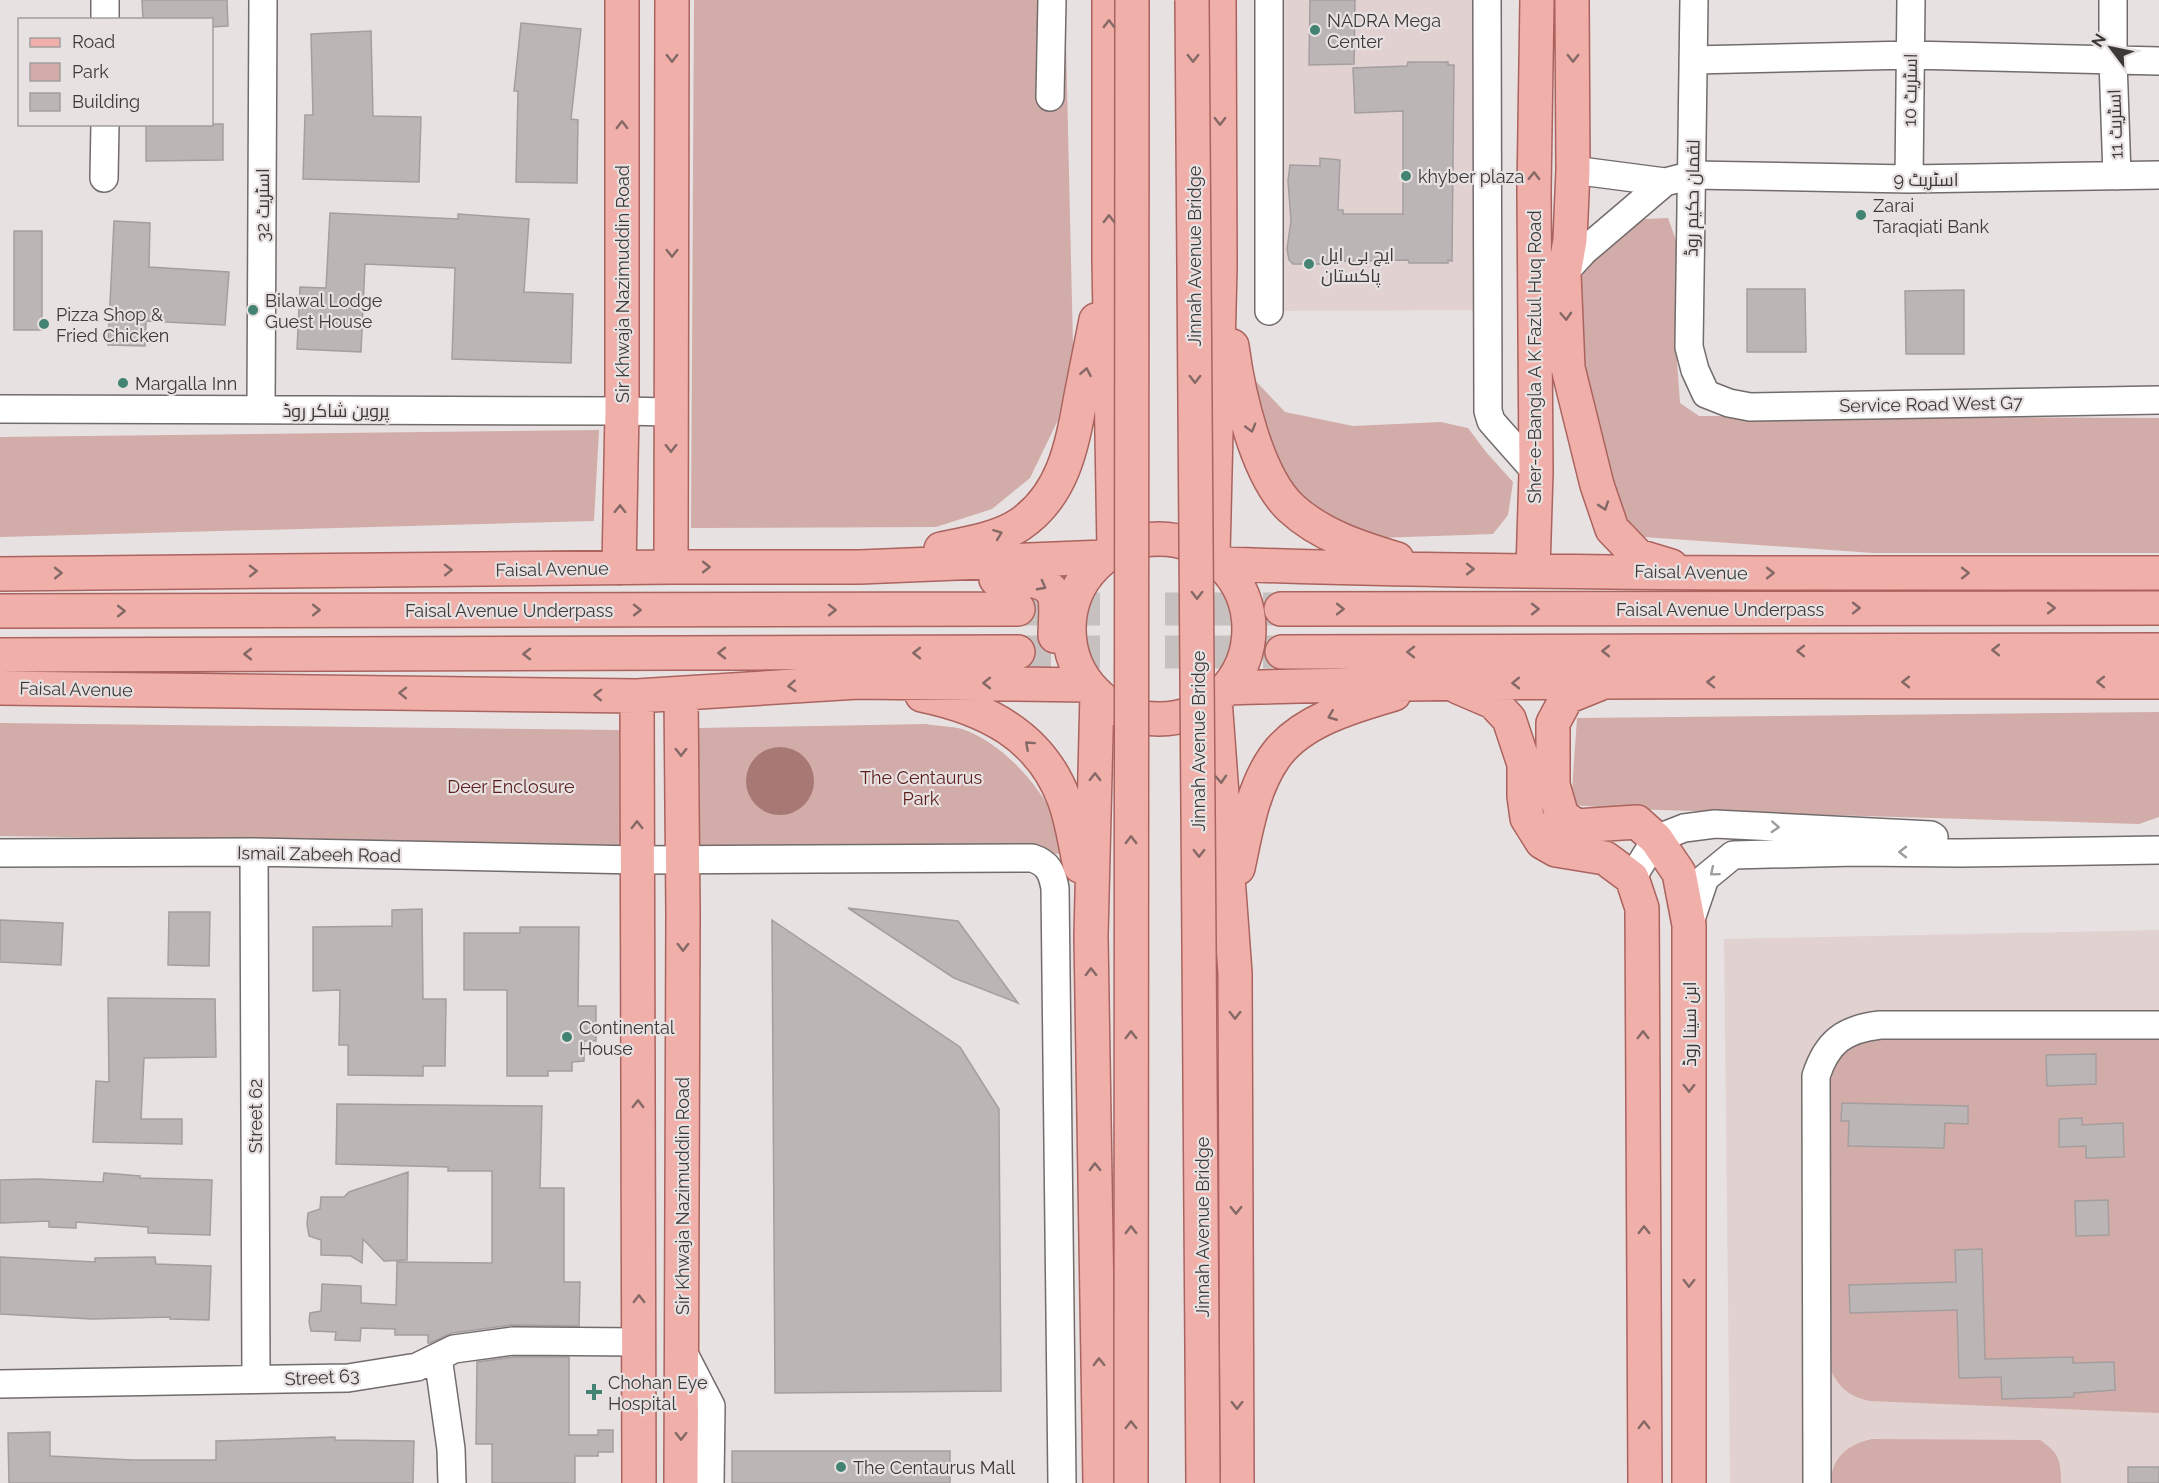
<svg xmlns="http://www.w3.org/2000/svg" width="2159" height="1483" viewBox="0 0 2159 1483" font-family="Raleway,Cairo,sans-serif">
<rect width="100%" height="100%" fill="#e8e1e1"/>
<path fill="#e1d2d1" d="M 1269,0 L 1487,0 L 1487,310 L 1269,311 Z
M 2159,930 L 2159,1483 L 1730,1483 L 1724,939 Z"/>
<path fill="#d1aca8" d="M 694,0 L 1065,0 L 1073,346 L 1058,420 L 1030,478 L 992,509 L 936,527 L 691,528 Z
M 1668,218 L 1677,243 L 1676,347 L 1680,403 L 1699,416 L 2159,418 L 2159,553 L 1874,553 L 1629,536 L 1602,475 L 1574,341 L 1584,251 L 1621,220 Z
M 1249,374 L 1285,412 L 1353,426 L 1441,422 L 1468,428 L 1486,452 L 1513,482 L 1508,515 L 1493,534 L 1378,538 L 1303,512 L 1258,446 Z
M 599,430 L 594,521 L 0,537 L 0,437 Z
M 2159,712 L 2159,817 L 2139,824 L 1628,809 L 1571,805 L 1577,718 Z
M 0,723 L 619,730 L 621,845 L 0,836 Z
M 926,724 C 937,726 951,726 962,729 C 999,741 1039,783 1054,818 C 1059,829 1061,842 1064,854 L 686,847 L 694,733 L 699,728 Z
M 2159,1034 L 2159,1413 L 1870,1401 C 1851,1397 1840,1389 1831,1371 L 1827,1087 C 1831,1057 1844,1044 1873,1038 Z
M 1872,1439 L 2040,1440 C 2059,1453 2061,1460 2061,1483 L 1831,1483 C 1831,1457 1849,1444 1872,1439 Z"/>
<path fill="#a87974" d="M746 781a34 34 0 1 1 68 0a34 34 0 1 1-68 0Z"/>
<path fill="#bcb5b5" stroke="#a49e9e" stroke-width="1.5" d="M 142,0 L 227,0 L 228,26 L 212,27 L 212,20 L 143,20 Z
M 1310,0 L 1355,0 L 1354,64 L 1309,65 Z
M 521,23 L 581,29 L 571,119 L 578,120 L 577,183 L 516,182 L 518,91 L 514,91 Z
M 371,31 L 373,116 L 421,117 L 419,182 L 303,179 L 305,115 L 313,115 L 311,34 Z
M 1408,62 L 1448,62 L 1448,65 L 1454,65 L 1452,261 L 1448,260 L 1448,263 L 1409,263 L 1408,260 L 1359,261 L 1342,261 L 1338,264 L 1293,264 L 1289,260 L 1287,249 L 1291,221 L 1288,181 L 1290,165 L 1320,166 L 1320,158 L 1340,160 L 1338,210 L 1343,210 L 1343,214 L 1403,214 L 1403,111 L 1355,113 L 1353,68 L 1407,66 Z
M 146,124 L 223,124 L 223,160 L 146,161 Z
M 330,213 L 458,219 L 458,214 L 529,219 L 524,292 L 573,294 L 571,363 L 452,359 L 455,268 L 365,264 L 361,352 L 297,349 L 300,287 L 326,288 Z
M 114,221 L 150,223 L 149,267 L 229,272 L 225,325 L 146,321 L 145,346 L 108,345 Z
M 14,231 L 42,231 L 42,330 L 14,330 Z
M 1747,289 L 1805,289 L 1806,352 L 1747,352 Z
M 1964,290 L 1964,354 L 1906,354 L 1905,291 Z
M 848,908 L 958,921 L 1018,1003 L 954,978 Z
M 422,909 L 423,999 L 446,999 L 445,1066 L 423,1066 L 423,1076 L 348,1075 L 348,1045 L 339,1045 L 340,990 L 313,991 L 313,927 L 392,926 L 392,910 Z
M 169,912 L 210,912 L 209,966 L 168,965 Z
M 0,920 L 63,923 L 61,965 L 0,962 Z
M 772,920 L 960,1047 L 999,1109 L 1001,1391 L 775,1393 Z
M 520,927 L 579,927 L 578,1006 L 596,1006 L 596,1041 L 584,1041 L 584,1061 L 572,1062 L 572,1071 L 548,1071 L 548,1076 L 507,1076 L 507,990 L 464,990 L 464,933 L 520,933 Z
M 108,998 L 215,999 L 216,1057 L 144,1058 L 141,1119 L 182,1119 L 182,1144 L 93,1142 L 96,1081 L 109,1082 Z
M 2096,1054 L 2096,1084 L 2047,1086 L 2046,1055 Z
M 1842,1103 L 1968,1106 L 1968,1124 L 1945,1123 L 1944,1148 L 1848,1146 L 1849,1121 L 1841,1121 Z
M 337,1104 L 542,1106 L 540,1188 L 564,1188 L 564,1282 L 580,1282 L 579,1326 L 511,1325 L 452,1333 L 430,1343 L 428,1343 L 428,1335 L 395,1335 L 395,1329 L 361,1328 L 360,1341 L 335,1340 L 336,1332 L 311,1331 L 309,1322 L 310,1313 L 321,1311 L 322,1284 L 361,1286 L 361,1303 L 396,1305 L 397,1262 L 492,1263 L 492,1171 L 448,1171 L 448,1167 L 336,1164 Z
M 2082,1118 L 2082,1125 L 2123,1123 L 2124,1157 L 2086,1158 L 2086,1146 L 2059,1147 L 2059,1119 Z
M 408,1172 L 407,1260 L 384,1261 L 363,1239 L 362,1263 L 351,1256 L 321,1255 L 321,1240 L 309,1236 L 307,1224 L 308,1213 L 320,1209 L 321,1197 L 344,1197 L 349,1192 Z
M 104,1173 L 140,1176 L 140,1178 L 212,1180 L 210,1235 L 148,1233 L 148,1227 L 76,1222 L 76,1228 L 49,1227 L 49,1221 L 0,1223 L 0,1180 L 37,1179 L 103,1182 Z
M 2108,1200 L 2109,1235 L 2076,1236 L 2075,1201 Z
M 1982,1249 L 1985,1359 L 2073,1357 L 2073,1363 L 2114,1362 L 2115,1390 L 2074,1393 L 2074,1397 L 2002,1399 L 2001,1377 L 1959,1378 L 1957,1310 L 1850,1313 L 1849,1285 L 1956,1282 L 1955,1250 Z
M 0,1257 L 95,1262 L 95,1258 L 155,1257 L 156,1264 L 211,1266 L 209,1320 L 170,1319 L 170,1317 L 92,1319 L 0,1314 Z
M 514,1357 L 569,1357 L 569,1435 L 598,1435 L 598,1430 L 613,1430 L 613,1452 L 598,1452 L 598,1456 L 575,1456 L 575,1483 L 492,1483 L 492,1444 L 476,1444 L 477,1362 Z
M 50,1432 L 50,1456 L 133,1460 L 216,1460 L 216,1441 L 335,1437 L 335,1440 L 414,1441 L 413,1483 L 9,1483 L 8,1433 Z
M 732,1451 L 950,1451 L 950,1483 L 732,1483 Z
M 2128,1467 L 2159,1467 L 2159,1483 L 2128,1483 Z"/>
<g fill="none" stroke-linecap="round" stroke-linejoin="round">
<path stroke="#c6c0bf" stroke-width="33" stroke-dasharray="33 16" stroke-linecap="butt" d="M 1018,609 L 1281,609
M 1018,652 L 1282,652"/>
<g stroke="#726c6b" stroke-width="30">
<path id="minor" d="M 1269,0 L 1269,311
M 1487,0 L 1488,411 L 1491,421 L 1497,428 L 1536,472
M 1694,0 L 1689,347 L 1695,370 L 1706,394 L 1729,403 L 1750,407 L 2159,400
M 2113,0 L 2113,61 L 2117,176
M 105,20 L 105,0
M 1693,60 L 1911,55 L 2159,61
M 1050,97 L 1052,0
M 1573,170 L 1665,182 L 1693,175 L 1909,179 L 2159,175
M 104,178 L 105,124
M 1909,179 L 1911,0
M 1559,278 L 1584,251 L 1665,182
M 0,409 L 622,411 L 671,412
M 261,410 L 263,0
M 254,852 L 256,1379
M 0,853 L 254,852 L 637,860 L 1032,858 C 1048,863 1052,872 1055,888 L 1062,1483
M 1632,878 L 1656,839 L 1684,828 L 1715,824 L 1931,835 L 1934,837
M 1689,925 L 1705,878 L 1733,855 L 1855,852 L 1961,853 L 2159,850
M 682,1350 L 711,1406 L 710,1483
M 438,1357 L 451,1449 L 452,1483
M 0,1384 L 348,1378 L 417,1367 L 454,1349 L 513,1341 L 639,1342
M 1817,1483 L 1816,1076 C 1827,1042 1844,1029 1880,1025 L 2159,1025"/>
</g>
<g stroke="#ab635e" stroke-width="36">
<path id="major" d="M 1109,0 L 1109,259 L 1114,551
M 1572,0 L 1573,170 L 1570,240 L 1564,274 L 1568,368 L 1597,485 L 1612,529 L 1638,556 L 1671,566
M 1232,346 C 1238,392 1256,475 1291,508 C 1320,535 1360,548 1397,559
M1069 629a90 90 0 1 1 180 0a90 90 0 1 1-180 0Z
M 941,549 C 965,544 998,539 1019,525 C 1064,495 1072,445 1081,396 C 1086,371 1091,345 1096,320
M 1213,555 L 1220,267 L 1219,0
M 1222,564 C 1534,575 1847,573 2159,573
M 671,567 L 672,0
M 619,568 L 622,411 L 622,0
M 1533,570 L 1536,472 L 1534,191 L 1537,0
M 0,574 L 671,567 L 860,567 L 1104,557
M 996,579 C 1013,579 1049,576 1055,598 C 1057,610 1055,624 1055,636
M 1281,609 L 2159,608
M 0,611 L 1018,609
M 1282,652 L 2159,650
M 0,655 L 1018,652
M 1599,684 L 1567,697 L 1553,723 L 1553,785 L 1562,816 L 1576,826 L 1637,822 L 1656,839 L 1679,873 L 1689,925 L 1689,1483
M 1458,687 L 1493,702 L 1509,719 L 1524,764 L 1524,796 L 1527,818 L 1542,842 L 1556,850 L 1605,858 L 1632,878 L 1642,908 L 1645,1483
M 0,688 L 637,696 L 858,682 L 1088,685
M 1227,688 C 1538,679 1848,682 2159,682
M 1097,694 L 1091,936 L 1100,1483
M 922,695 C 985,708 1040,735 1064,799 C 1072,820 1075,844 1080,866
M 637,696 L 639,1483
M 1215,699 L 1235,973 L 1237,1483
M 1238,868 C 1246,831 1252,790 1274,758 C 1299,721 1353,706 1394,694
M 681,1483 L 683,913 L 681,694"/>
</g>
<use href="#minor" stroke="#fff" stroke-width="27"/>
<use href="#major" stroke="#f1afaa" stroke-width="33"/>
<g stroke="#ab635e" stroke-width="36" stroke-linecap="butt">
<path id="major-bridge" d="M 1192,0 L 1203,1483
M 1131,1483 L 1132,0"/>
</g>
<use href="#major-bridge" stroke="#f1afaa" stroke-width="33"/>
</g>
<defs><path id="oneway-chevron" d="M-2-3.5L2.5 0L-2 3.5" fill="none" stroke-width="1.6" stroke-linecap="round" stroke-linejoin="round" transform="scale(1.5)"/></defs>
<g stroke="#846966">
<use href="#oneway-chevron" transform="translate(1109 24) rotate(-90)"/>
<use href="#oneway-chevron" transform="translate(672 58) rotate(90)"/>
<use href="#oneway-chevron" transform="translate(1193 58) rotate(90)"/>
<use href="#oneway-chevron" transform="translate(1573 58) rotate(90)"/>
<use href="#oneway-chevron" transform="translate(1220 121) rotate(90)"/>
<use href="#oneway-chevron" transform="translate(622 125) rotate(-90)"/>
<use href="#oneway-chevron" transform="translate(1534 176) rotate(-89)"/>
<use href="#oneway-chevron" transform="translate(1109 219) rotate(-90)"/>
<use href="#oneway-chevron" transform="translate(672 253) rotate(90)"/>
<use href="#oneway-chevron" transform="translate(1566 316) rotate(87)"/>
<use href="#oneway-chevron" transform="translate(1086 372) rotate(-79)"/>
<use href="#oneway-chevron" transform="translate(1195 379) rotate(90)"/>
<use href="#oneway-chevron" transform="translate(1251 428) rotate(74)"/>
<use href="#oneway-chevron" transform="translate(671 448) rotate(90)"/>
<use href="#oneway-chevron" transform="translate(1604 506) rotate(71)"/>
<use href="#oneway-chevron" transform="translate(620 509) rotate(-89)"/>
<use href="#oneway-chevron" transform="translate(998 534) rotate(-21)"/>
<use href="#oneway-chevron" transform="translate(706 567)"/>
<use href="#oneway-chevron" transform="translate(1470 569)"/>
<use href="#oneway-chevron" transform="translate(448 570) rotate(-1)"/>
<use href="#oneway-chevron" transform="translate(253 571) rotate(-1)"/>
<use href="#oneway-chevron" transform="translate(58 573) rotate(-1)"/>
<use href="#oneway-chevron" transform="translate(1770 573)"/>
<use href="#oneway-chevron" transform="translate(1965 573)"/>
<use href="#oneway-chevron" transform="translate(1042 586) rotate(28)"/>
<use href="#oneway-chevron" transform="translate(1197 595) rotate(90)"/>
<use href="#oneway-chevron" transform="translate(1856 608)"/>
<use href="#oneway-chevron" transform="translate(2051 608)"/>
<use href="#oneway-chevron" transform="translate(1340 609)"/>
<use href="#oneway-chevron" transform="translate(1535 609)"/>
<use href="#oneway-chevron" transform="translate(316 610)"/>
<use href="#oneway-chevron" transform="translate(637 610)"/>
<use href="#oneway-chevron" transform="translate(832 610)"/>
<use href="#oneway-chevron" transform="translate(121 611)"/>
<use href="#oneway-chevron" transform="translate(1996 650) rotate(180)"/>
<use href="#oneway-chevron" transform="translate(1606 651) rotate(180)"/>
<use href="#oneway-chevron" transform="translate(1801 651) rotate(180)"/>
<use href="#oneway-chevron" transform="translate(1411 652) rotate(180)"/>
<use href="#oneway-chevron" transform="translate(722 653) rotate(180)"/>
<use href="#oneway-chevron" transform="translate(917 653) rotate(180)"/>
<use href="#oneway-chevron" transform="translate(248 654) rotate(180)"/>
<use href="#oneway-chevron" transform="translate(527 654) rotate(180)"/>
<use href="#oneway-chevron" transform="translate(1711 682) rotate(-180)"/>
<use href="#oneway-chevron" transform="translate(1906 682) rotate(-180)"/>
<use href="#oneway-chevron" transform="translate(2101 682) rotate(-180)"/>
<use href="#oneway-chevron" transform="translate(987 683) rotate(-180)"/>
<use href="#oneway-chevron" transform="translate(1516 683) rotate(179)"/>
<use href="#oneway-chevron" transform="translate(792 686) rotate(176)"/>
<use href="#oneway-chevron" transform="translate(403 693) rotate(-179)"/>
<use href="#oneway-chevron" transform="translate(598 695) rotate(-179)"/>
<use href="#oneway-chevron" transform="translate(1332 716) rotate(158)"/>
<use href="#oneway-chevron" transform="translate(1029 745) rotate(-138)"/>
<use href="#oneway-chevron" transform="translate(681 752) rotate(90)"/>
<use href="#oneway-chevron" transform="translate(1095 777) rotate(-89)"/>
<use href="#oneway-chevron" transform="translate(1221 779) rotate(86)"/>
<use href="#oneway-chevron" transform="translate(637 825) rotate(-90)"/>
<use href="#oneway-chevron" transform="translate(1131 840) rotate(-90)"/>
<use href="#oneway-chevron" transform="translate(1199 853) rotate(90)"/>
<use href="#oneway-chevron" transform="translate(683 947) rotate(90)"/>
<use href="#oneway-chevron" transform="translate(1091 972) rotate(-91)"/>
<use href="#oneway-chevron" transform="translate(1235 1015) rotate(90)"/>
<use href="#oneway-chevron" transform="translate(1131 1035) rotate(-90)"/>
<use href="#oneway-chevron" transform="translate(1643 1035) rotate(-90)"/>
<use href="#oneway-chevron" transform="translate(1689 1088) rotate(90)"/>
<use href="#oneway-chevron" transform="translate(638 1104) rotate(-90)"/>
<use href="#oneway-chevron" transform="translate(1095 1167) rotate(-91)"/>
<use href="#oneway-chevron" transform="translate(1236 1210) rotate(90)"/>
<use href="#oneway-chevron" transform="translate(1131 1230) rotate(-90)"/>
<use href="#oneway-chevron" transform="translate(1644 1230) rotate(-90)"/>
<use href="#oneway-chevron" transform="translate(1689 1283) rotate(90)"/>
<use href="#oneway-chevron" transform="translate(639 1299) rotate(-90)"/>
<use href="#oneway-chevron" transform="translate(1099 1362) rotate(-91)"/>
<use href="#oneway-chevron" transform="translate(1237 1405) rotate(90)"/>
<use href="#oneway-chevron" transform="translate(1131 1425) rotate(-90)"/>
<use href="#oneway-chevron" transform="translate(1644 1425) rotate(-90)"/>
<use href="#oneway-chevron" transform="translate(681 1436) rotate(90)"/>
</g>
<g stroke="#9e9c9c">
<use href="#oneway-chevron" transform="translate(1775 827) rotate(3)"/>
<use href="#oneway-chevron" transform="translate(1903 852) rotate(-180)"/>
<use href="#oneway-chevron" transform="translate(1714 872) rotate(140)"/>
</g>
<g fill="#428373" stroke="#e8e1e1" stroke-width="2">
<circle cx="1315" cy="30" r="6"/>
<circle cx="1406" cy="176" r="6"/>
<circle cx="1861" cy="215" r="6"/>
<circle cx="1309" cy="264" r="6"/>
<circle cx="253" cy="310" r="6"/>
<circle cx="44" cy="324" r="6"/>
<circle cx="123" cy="383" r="6"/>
<circle cx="567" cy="1037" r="6"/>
<path d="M591 1383h6v6h6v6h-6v6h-6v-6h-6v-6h6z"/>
<circle cx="841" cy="1467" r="6"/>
</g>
<g text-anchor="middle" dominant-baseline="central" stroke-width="4.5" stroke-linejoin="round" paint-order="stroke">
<g font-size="18" fill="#3c3a39" stroke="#e8e1e1" text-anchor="start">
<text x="1327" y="20">NADRA Mega<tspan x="1327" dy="21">Center</tspan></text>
<text x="1418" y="176">khyber plaza</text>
<text x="1873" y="205">Zarai<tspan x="1873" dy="21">Taraqiati Bank</tspan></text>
<text x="1321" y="254">ایچ بی ایل<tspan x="1321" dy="21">پاکستان</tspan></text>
<text x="265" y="300">Bilawal Lodge<tspan x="265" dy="21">Guest House</tspan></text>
<text x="56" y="314">Pizza Shop &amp;<tspan x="56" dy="21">Fried Chicken</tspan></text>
<text x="135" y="383">Margalla Inn</text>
<text x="579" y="1027">Continental<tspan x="579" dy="21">House</tspan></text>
<text x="608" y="1382">Chohan Eye<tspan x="608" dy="21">Hospital</tspan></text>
<text x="853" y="1467">The Centaurus Mall</text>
</g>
<g font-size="18" fill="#3c3a39" stroke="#e8e1e1">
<text transform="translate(1910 90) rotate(-89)">اسٹریٹ 10</text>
<text transform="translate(2115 124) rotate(-92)">اسٹریٹ 11</text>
<text x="1926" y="179">اسٹریٹ 9</text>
<text transform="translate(1692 198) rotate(-89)">لقمان حکیم روڈ</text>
<text transform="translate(262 205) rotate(-90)">اسٹریٹ 32</text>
<text transform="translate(1194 256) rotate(-90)">Jinnah Avenue Bridge</text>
<text transform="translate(622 284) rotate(-90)">Sir Khwaja Nazimuddin Road</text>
<text transform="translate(1534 357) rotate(-90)">Sher-e-Bangla A K Fazlul Huq Road</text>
<text transform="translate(1931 404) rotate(-1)">Service Road West G7</text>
<text x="336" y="410">پروین شاکر روڈ</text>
<text transform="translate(552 569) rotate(-1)">Faisal Avenue</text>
<text transform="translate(1691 572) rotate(1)">Faisal Avenue</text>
<text x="1720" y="609">Faisal Avenue Underpass</text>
<text x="509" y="610">Faisal Avenue Underpass</text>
<text transform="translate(76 689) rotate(1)">Faisal Avenue</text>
<text transform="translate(1198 741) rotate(-90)">Jinnah Avenue Bridge</text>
<text transform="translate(319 854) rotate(1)">Ismail Zabeeh Road</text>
<text transform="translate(1689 1024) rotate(-90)">ابن سینا روڈ</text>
<text transform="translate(255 1116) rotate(-90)">Street 62</text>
<text transform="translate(682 1196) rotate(-90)">Sir Khwaja Nazimuddin Road</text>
<text transform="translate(1202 1227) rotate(-90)">Jinnah Avenue Bridge</text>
<text transform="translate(322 1377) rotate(-3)">Street 63</text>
</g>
<g font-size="18" fill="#5b1e1c" stroke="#e8e1e1">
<text x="921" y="777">The Centaurus<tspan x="921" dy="21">Park</tspan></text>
<text x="511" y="786">Deer Enclosure</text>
</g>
</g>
<rect x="18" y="18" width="195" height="108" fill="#e8e1e1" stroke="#a39e9e" stroke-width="1.5"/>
<rect x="30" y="38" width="30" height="9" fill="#f1afaa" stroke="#a39e9e" stroke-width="1.5"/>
<text x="72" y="48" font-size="18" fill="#3c3a39">Road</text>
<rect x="30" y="63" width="30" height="18" fill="#d1aca8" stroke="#a39e9e" stroke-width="1.5"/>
<text x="72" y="78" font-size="18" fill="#3c3a39">Park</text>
<rect x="30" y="93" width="30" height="18" fill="#bcb5b5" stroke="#a39e9e" stroke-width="1.5"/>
<text x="72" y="108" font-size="18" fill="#3c3a39">Building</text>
<g transform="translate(2111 48) rotate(302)" stroke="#e8e1e1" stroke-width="4.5" paint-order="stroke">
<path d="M0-4.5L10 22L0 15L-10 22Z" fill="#3c3a39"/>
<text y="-9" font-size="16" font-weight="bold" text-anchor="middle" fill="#3c3a39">N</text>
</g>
</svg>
